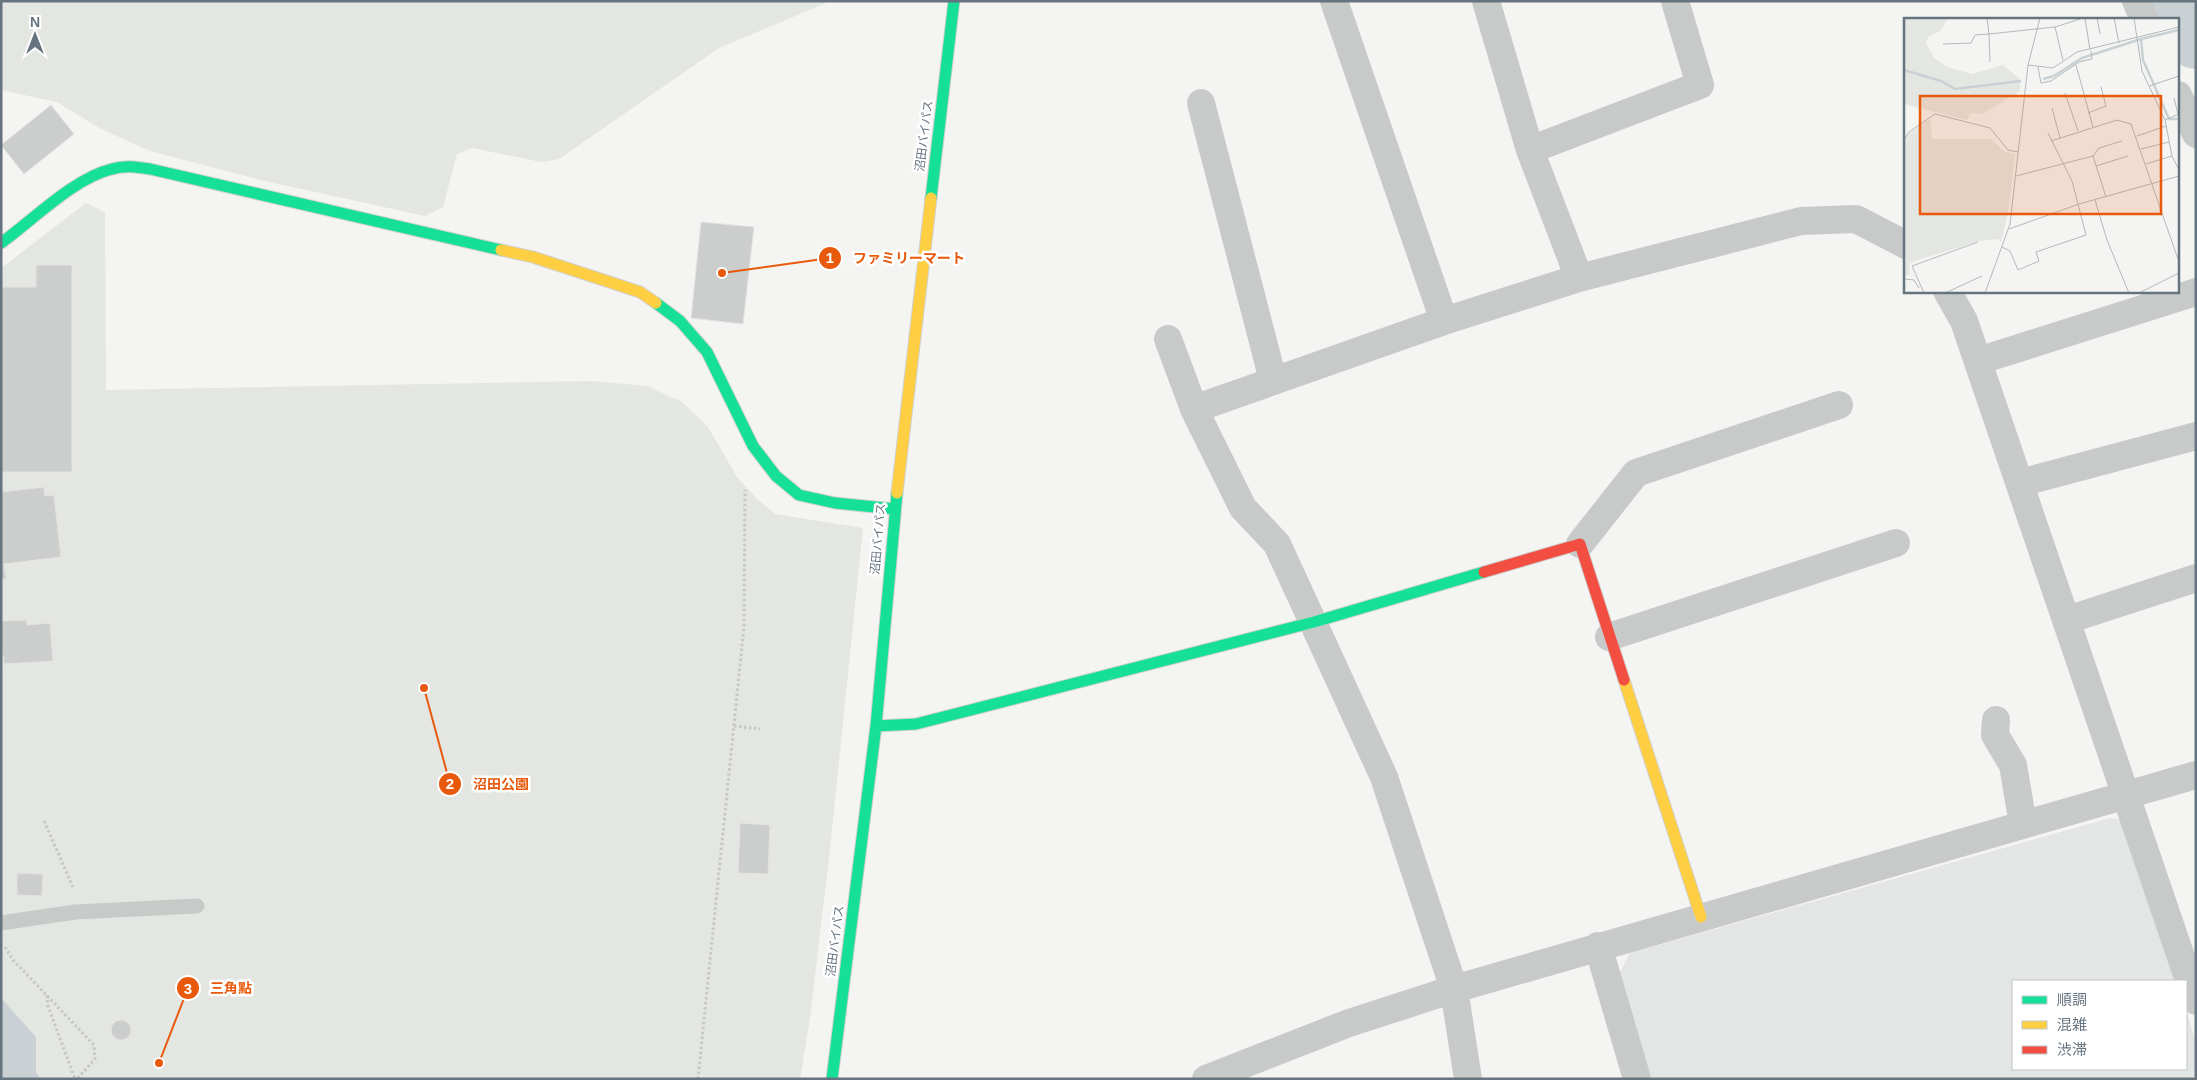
<svg xmlns="http://www.w3.org/2000/svg" width="2197" height="1080" viewBox="0 0 2197 1080" font-family="Arial,'Noto Sans JP',sans-serif">
<rect width="100%" height="100%" fill="#f4f4f2"/>
<path fill="#e4e5e5" d="M 2110,818 L 2123,820 L 2176,981 L 2013,981 L 2013,1069 L 2186,1069 L 2186,1011 L 2196,1041 L 2196,1079 L 1649,1079 L 1619,974 L 1630,953 Z"/>
<path fill="#e4e6e1" d="M 1,1 L 831,1 L 719,48 L 559,159 L 541,162 L 472,148 L 457,154 L 443,207 L 425,216 L 265,181 L 150,151 L 101,129 L 57,102 L 1,90 Z
M 86,203 L 105,212 L 106,390 L 592,381 L 647,386 L 682,402 L 708,427 L 737,477 L 756,498 L 775,514 L 863,528 L 830,849 L 810,1018 L 800,1079 L 1,1079 L 1,268 Z"/>
<path fill="#cad1d4" d="M 1,998 L 36,1037 L 36,1072 L 40,1079 L 1,1079 Z"/>
<g fill="none" stroke-linecap="round" stroke-linejoin="round">
<path stroke="#cad1d4" stroke-width="60" d="M 2178,1 L 2196,39"/>
</g>
<path fill="#cccdcd" stroke="#e3e3e2" d="M 51,105 L 74,134 L 24,174 L 1,145 Z
M 701,222 L 754,227 L 743,324 L 691,318 Z
M 36,265 L 72,265 L 72,472 L 1,472 L 1,287 L 36,287 Z
M 44,487 L 45,496 L 54,495 L 61,557 L 4,564 L 6,579 L 1,580 L 1,492 Z
M 27,620 L 27,625 L 50,623 L 53,661 L 4,664 L 3,655 L 1,655 L 1,621 Z
M 740,823 L 770,825 L 768,874 L 738,873 Z
M 17,873 L 43,874 L 42,896 L 17,895 Z
M111 1030a10 10 0 1 1 20 0a10 10 0 1 1-20 0Z"/>
<g fill="none" stroke-linecap="round" stroke-linejoin="round">
<g stroke="#d0d0d0" stroke-width="13">
<path id="fast" d="M 931,198 L 954,1
M 1,243 C 33,220 74,178 112,169 C 124,165 137,167 150,169 L 501,250
M 656,303 L 680,321 L 707,352 L 753,446 L 776,476 L 799,495 L 835,503 L 895,509
M 876,726 L 916,724 L 1314,622 L 1484,572
M 832,1079 L 876,726 L 897,493"/>
</g>
<g stroke="#d0d0d0" stroke-width="13">
<path id="slow" d="M 501,250 L 533,257 L 640,292 L 656,303
M 897,493 L 931,198
M 1624,680 L 1701,917"/>
</g>
<g stroke="#d0d0d0" stroke-width="13">
<path id="jam" d="M 1484,572 L 1580,544 L 1624,680"/>
</g>
<path stroke="#c6c7c8" stroke-width="3" stroke-dasharray="2.5 2.5" stroke-linecap="butt" d="M 734,726 L 760,729
M 44,821 L 73,887
M 5,947 L 13,960 L 94,1045 L 95,1059 L 77,1079
M 47,995 L 48,1006 L 75,1079
M 698,1079 L 744,626 L 745,490"/>
<path stroke="#c8caca" stroke-width="15" d="M 1,923 L 75,912 L 197,906"/>
<path stroke="#c8caca" stroke-width="28" d="M 1334,1 L 1444,321
M 1486,1 L 1530,150 L 1579,278
M 2136,1 L 2144,19
M 2178,95 L 2196,134
M 1201,103 L 1273,380
M 1530,150 L 1700,85 L 1675,1
M 1947,291 L 1964,321 L 2196,1001
M 1168,339 L 1194,409 L 1243,508 L 1277,544 L 1384,777 L 1454,989 L 1468,1079
M 1978,361 L 2196,292
M 1194,409 L 1444,321 L 1579,278 L 1801,221 L 1856,219 L 1906,245
M 2020,483 L 2196,436
M 1580,544 L 1636,473 L 1839,405
M 2067,620 L 2196,578
M 1609,637 L 1896,543
M 1996,720 L 1995,735 L 2013,765 L 2023,824
M 1598,946 L 1637,1079
M 1206,1079 L 1349,1023 L 1454,989 L 2196,775"/>
<use href="#fast" stroke="#16e098" stroke-width="11"/>
<use href="#slow" stroke="#ffcf43" stroke-width="11"/>
<use href="#jam" stroke="#f24e42" stroke-width="11"/>
</g>
<g text-anchor="middle" dominant-baseline="central" stroke-width="5" stroke-linejoin="round" paint-order="stroke">
<g font-size="12" fill="#667480" stroke="#fff">
<text transform="translate(924 136) rotate(-83)">沼田バイパス</text>
<text transform="translate(878 539) rotate(-85)">沼田バイパス</text>
<text transform="translate(835 941) rotate(-83)">沼田バイパス</text>
</g>
</g>
<g transform="translate(1904 18)">
<rect width="275" height="275" fill="#f4f4f2"/>
<path d="M 0,0 L 44,0 L 37,12 L 24,19 L 22,25 L 30,40 L 43,49 L 68,56 L 99,47 L 116,61 L 116,73 L 78,96 L 67,95 L 63,102 L 0,86 ZM 26,101 L 28,121 L 87,121 L 101,134 L 111,136 L 104,195 L 97,224 L 94,221 L 75,223 L 8,244 L 5,246 L 6,256 L 0,258 L 0,119 Z" fill="#e4e6e1"/>
<path fill="none" stroke="#cad1d4" stroke-width="2.5" d="M 237,21 L 275,12M 0,52 L 37,63 L 51,71 L 117,63M 139,61 L 150,58 L 178,40 L 237,21 L 239,42 L 265,101 L 275,101"/>
<path fill="none" stroke="#b2b9bd" stroke-width="1" d="M 83,0 L 85,16 L 151,9 L 179,0M 181,0 L 186,32M 193,0 L 196,16M 210,0 L 215,25M 230,0 L 238,53 L 261,102 L 268,138 L 275,152M 151,9 L 159,42M 39,26 L 67,25 L 71,17 L 85,16 L 86,44M 124,47 L 149,50 L 173,34 L 275,9M 172,47 L 189,109M 134,49 L 137,65 L 147,63 L 175,44 L 188,41 L 187,33M 245,68 L 275,58M 161,75 L 174,113M 270,80 L 274,96M 148,90 L 156,120M 184,95 L 202,88 L 197,69M 261,102 L 275,96M 233,118 L 262,108M 0,122 L 5,114 L 31,96 L 86,110 L 104,132 L 114,134M 147,123 L 213,102 L 227,106 L 275,244M 237,131 L 265,124M 189,138 L 195,130 L 218,123M 242,146 L 268,138M 192,148 L 224,138M 112,158 L 189,138 L 202,179M 191,182 L 203,222 L 225,275M 105,211 L 175,186 L 275,158M 98,229 L 106,233 L 114,252 L 135,243 L 132,234 L 182,217 L 168,163 L 144,115M 0,261 L 10,262 L 15,270M 20,275 L 8,248 L 74,224M 41,275 L 78,258M 81,275 L 106,206 L 124,47 L 136,0M 235,275 L 275,255"/>
<path fill="#e8590c" fill-opacity="0.15" stroke="#e8590c" stroke-width="2.5" d="M 16,78 L 257,78 L 257,196 L 16,196 Z"/>
<rect width="275" height="275" fill="none" stroke="#667480" stroke-width="2.5"/>
</g>
<path fill="none" stroke="#e8590c" stroke-width="2" d="M722 273L830 258M424 688L450 784M159 1063L188 988"/>
<g fill="#e8590c" stroke="#fff" stroke-width="2">
<circle cx="722" cy="273" r="5"/>
<circle cx="424" cy="688" r="5"/>
<circle cx="159" cy="1063" r="5"/>
<circle cx="830" cy="258" r="12"/>
<circle cx="450" cy="784" r="12"/>
<circle cx="188" cy="988" r="12"/>
</g>
<g font-size="15" text-anchor="middle" font-weight="bold" fill="#fff">
<text x="830" y="263">1</text>
<text x="450" y="789">2</text>
<text x="188" y="994">3</text>
</g>
<g font-size="14" text-anchor="middle" font-weight="bold" fill="#e8590c" stroke="#fff" stroke-width="5" stroke-linejoin="round" paint-order="stroke">
<text x="909" y="263">ファミリーマート</text>
<text x="501" y="789">沼田公園</text>
<text x="231" y="993">三角點</text>
</g>
<rect width="2197" height="1080" fill="none" stroke="#667480" stroke-width="5"/>
<rect x="2012" y="980" width="175" height="90" fill="#ffffff" stroke="#c2c7cc"/>
<rect x="2022" y="996" width="25" height="8" fill="#16e098" stroke="#c2c7cc"/>
<text x="2057" y="1005" font-size="15" fill="#667480">順調</text>
<rect x="2022" y="1021" width="25" height="8" fill="#ffcf43" stroke="#c2c7cc"/>
<text x="2057" y="1030" font-size="15" fill="#667480">混雑</text>
<rect x="2022" y="1046" width="25" height="8" fill="#f24e42" stroke="#c2c7cc"/>
<text x="2057" y="1055" font-size="15" fill="#667480">渋滞</text>
<g transform="translate(35 35)" stroke="#ffffff" stroke-width="4" paint-order="stroke">
<path d="M0-4L9 19L0 12L-9 19Z" fill="#667480"/>
<text y="-8" font-size="14" font-weight="bold" text-anchor="middle" fill="#667480">N</text>
</g>
</svg>
